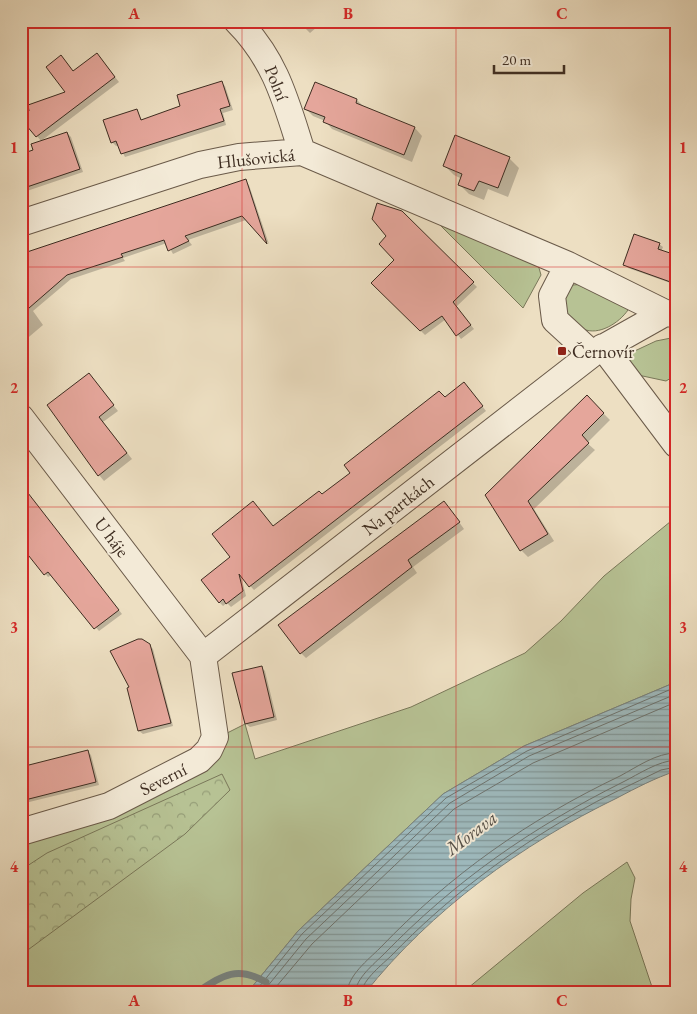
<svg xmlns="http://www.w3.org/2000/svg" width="697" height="1014" viewBox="0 0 697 1014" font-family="'EB Garamond',serif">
<defs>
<pattern id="forest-crowns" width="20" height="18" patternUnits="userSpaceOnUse" patternTransform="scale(1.25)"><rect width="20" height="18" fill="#b7c294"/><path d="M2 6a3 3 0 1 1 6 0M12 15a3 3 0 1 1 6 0" fill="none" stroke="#969e78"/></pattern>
<pattern id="water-rules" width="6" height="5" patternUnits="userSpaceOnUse" patternTransform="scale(1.25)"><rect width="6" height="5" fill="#9ebabe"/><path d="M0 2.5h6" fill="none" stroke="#82989a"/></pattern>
</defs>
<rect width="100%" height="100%" fill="#eddfc2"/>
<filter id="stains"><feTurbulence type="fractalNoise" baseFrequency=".004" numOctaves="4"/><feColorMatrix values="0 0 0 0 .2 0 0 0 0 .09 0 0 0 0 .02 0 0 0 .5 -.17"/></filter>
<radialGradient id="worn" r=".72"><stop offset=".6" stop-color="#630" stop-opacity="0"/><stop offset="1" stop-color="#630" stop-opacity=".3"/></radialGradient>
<path fill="#b7c294" stroke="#7a785a" d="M 434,219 L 530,259 L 539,268 L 541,275 L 523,308 Z
M 585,284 L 623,300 L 628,310 C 619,323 599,336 583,329 C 576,326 569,319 563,315 L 564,292 L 573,285 Z
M 676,337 L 676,375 L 666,381 L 638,375 L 624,356 L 656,341 Z
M 676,517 L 676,682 L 524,746 L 443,794 L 298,931 L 247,993 L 21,993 L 21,837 L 245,724 L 255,759 L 411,707 L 525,653 L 561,621 L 604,576 Z
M 627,862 L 635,878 L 631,899 L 630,921 L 654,993 L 462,993 L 583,893 Z"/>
<path fill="url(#forest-crowns)" stroke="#7a785a" d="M 222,774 L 230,790 L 185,834 L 21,955 L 21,870 L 47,853 Z"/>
<path fill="url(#water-rules)" stroke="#78827f" d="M 676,682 L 676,771 C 655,778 636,788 617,798 C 522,844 431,910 365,993 L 247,993 L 298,931 L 443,794 L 524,746 Z"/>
<path fill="#0003" d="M 298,21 L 324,21 L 310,33 Z
M 101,59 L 119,82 L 41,141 L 37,136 L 67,93 L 74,72 Z
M 222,83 L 225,86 L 233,110 L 223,113 L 226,125 L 125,157 L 119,145 L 116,146 L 112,142 L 136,110 L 142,120 L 182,107 Z
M 315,83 L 357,100 L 365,108 L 415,128 L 422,136 L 412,162 L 332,129 L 325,121 L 313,116 L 305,108 Z
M 67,133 L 71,137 L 83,172 L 21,193 L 21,155 L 35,151 Z
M 455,137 L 509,158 L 519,168 L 508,197 L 488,189 L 484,200 L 469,194 L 459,184 L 462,179 L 454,175 L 445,166 Z
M 245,181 L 249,185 L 269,244 L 246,220 L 188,240 L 192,245 L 173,254 L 167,243 L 123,258 L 125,261 L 71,279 L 33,311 L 43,325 L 23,342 L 21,340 L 21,256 Z
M 402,212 L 477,287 L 456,307 L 474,329 L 461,339 L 446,319 L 425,335 L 373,283 L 396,260 L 388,236 Z
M 659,244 L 663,247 L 661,252 L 676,257 L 676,285 L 628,268 L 624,264 Z
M 89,375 L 118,411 L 103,422 L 132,459 L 104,481 L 99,475 Z
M 468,388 L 486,411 L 254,590 L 241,576 L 246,596 L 231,607 L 227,603 L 223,606 L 219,602 L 202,580 L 273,528 L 322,495 L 445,399 Z
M 587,397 L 610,420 L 587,443 L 595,450 L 534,509 L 554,541 L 528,557 L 521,550 L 486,496 Z
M 21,485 L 122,614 L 99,631 L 52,575 L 48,577 L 24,548 L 21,550 Z
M 449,508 L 464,529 L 413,567 L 417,573 L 306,658 L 301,653 Z
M 149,645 L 153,649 L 173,726 L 143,734 L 139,731 Z
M 261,667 L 265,671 L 277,720 L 250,727 L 246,724 Z
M 88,752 L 91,755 L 99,785 L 21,804 L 21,768 Z"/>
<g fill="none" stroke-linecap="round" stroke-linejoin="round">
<path stroke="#6e7470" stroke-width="1" d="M 254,993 L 302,934 L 446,798 L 527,751 L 676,687
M 262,993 L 306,939 L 450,803 L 529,756 L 676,694
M 271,993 L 312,944 L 454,809 L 533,763 L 676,702
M 347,993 C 348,975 368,960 380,948 C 451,874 528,820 620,776 C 637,767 656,753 676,753
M 355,993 C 356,978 374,964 384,954 C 456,880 531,828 623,782 C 639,774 658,761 676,760
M 361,993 C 363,979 383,964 392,955 C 446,899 508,852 576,813 C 603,797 633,784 661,770 L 676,767"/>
<path stroke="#78827f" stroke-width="7" d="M 196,993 C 222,976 236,965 266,982"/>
</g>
<path fill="#e5a69b" stroke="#3e2d21" d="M 97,53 L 115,77 L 36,137 L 21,119 L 21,114 L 29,111 L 28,105 L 65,92 L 46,67 L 61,55 L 73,71 Z
M 222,81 L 230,106 L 220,109 L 224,121 L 121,154 L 116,141 L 111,143 L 103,120 L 137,109 L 141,120 L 180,106 L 177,95 Z
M 315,82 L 357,99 L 356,103 L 415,127 L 404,155 L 323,122 L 325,117 L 304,109 Z
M 67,132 L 80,169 L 21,189 L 21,154 L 33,150 L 31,144 Z
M 455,135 L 510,157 L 498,188 L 479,181 L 474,191 L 458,185 L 462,174 L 443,166 Z
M 246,179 L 267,244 L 242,216 L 185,236 L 189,241 L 168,251 L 164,240 L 121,254 L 123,257 L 67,275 L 21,315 L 21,254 Z
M 377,203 L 402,211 L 474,282 L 453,302 L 471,325 L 456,336 L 442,316 L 420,331 L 371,283 L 394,260 L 379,244 L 386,236 L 372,219 Z
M 634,234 L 660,243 L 658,249 L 676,255 L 676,284 L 623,265 Z
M 89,373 L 114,405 L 99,417 L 127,453 L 98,476 L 47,405 Z
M 464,382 L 483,406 L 249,587 L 239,574 L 243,591 L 226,604 L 223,599 L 219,603 L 201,580 L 230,557 L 212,534 L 253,501 L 273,526 L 319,491 L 322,494 L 350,473 L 344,465 L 439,391 L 445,397 Z
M 587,395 L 604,413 L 582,435 L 589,443 L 528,501 L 548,534 L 520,551 L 485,495 Z
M 21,484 L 119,610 L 94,629 L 48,572 L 44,575 L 21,546 Z
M 444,501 L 460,522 L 408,560 L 412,567 L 300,654 L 278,625 Z
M 138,639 L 142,639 L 150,644 L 171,723 L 138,731 L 127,688 L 129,687 L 110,651 Z
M 262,666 L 274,717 L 245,724 L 232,673 Z
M 88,750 L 96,782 L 21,801 L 21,767 Z"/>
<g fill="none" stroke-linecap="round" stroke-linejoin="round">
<g stroke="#6a5a49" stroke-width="28">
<path id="street" d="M 237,21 C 276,60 286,102 302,152
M 21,223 L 200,165 L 239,157 L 302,152 L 568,265 L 665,313 L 676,314
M 568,265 L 552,296 L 555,320 L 592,354
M 603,347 L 676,444
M 21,418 L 203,656 L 215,737 L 209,750 L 199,760 L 109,806 L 21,832
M 203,656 L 592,354 L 665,313"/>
</g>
<use href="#street" stroke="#f3ead7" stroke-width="26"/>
</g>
<path fill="none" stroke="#d62828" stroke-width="1" stroke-opacity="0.55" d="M 242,21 L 242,993M 456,21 L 456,993M 21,267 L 676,267M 21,507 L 676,507M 21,747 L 676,747"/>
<rect fill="#8f2418" stroke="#f3ead7" stroke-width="2" x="557" y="346" width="10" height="10" rx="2.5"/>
<g text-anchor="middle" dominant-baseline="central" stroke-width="4" stroke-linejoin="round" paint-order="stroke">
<g font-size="18" fill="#3e2d21" stroke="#f3ead7">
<text transform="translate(277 83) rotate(68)">Polní</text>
<text transform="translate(256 158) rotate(-6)">Hlušovická</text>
<text transform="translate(398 505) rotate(-38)">Na partkách</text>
<text transform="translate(112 537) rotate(53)">U háje</text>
<text transform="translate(163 779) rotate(-27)">Severní</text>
</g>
<g font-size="18" fill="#3e2d21" stroke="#f3ead7" text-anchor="start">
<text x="572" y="351">Černovír</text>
</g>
<g font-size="19" font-style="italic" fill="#565048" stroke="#f3ead7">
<text transform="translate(471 833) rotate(-37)">Morava</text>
</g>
</g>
<rect width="697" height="1014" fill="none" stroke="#eddfc2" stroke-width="55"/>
<path d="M494 65v8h70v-8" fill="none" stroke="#3e2d21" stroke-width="2.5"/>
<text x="502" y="65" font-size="15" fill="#3e2d21" stroke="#f3ead7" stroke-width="4" paint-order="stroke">20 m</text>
<rect x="28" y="28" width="642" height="958" fill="none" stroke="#d62828" stroke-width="2"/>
<g font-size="16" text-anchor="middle" font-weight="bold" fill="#d62828">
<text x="134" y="19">A</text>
<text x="348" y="19">B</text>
<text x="562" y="19">C</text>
<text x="14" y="153">1</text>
<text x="683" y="153">1</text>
<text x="14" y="393">2</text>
<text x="683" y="393">2</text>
<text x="14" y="633">3</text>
<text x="683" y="633">3</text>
<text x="14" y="872">4</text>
<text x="683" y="872">4</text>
<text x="134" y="1006">A</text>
<text x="348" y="1006">B</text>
<text x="562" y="1006">C</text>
</g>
<rect width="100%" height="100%" filter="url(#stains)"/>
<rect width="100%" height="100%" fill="url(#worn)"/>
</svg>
